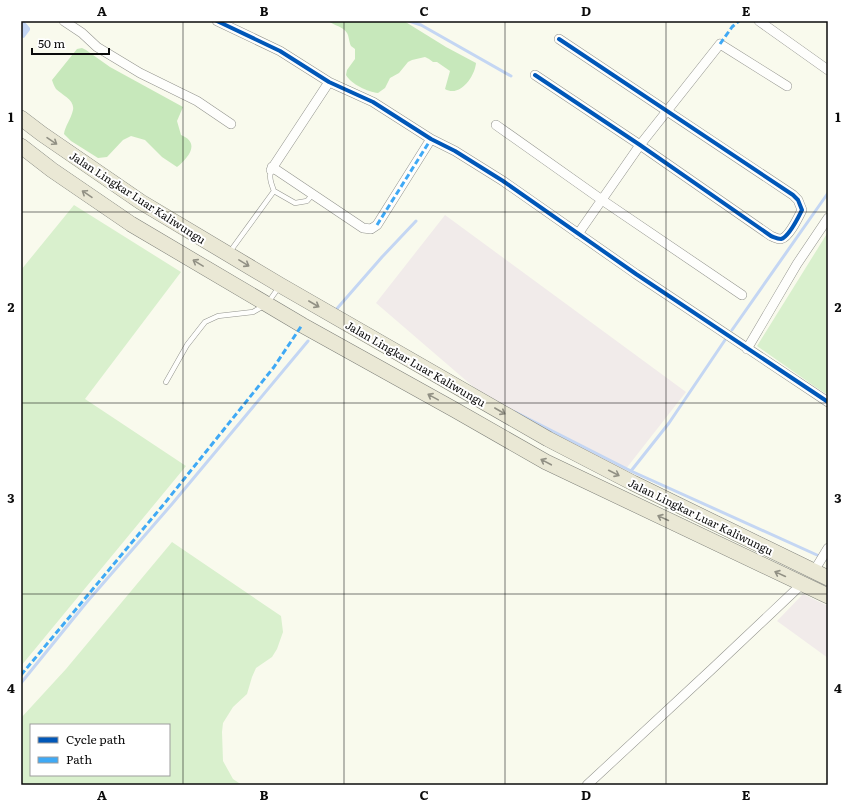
<svg xmlns="http://www.w3.org/2000/svg" width="849" height="806" viewBox="0 0 849 806" font-family="Literata,serif">
<rect width="100%" height="100%" fill="#f9faed"/>
<path fill="#f1ebea" d="M 445,215 L 686,392 L 625,470 L 491,402 L 376,303 Z
M 803,594 L 828,606 L 828,658 L 777,621 Z"/>
<path fill="#d9f0cd" fill-rule="evenodd" d="M 74,205 L 181,272 L 85,399 L 186,466 L 21,666 L 21,270 Z
M 828,232 L 828,395 L 814,386 L 757,346 Z
M 172,542 L 281,616 L 283,632 L 277,649 L 272,657 L 256,668 L 252,677 L 247,694 L 233,707 L 223,723 L 222,732 L 223,761 L 233,779 L 242,785 L 21,785 L 21,718 L 66,669 ZM 31,725 L 169,725 L 169,775 L 31,775 Z"/>
<path fill="#c7e8bb" d="M 329,21 L 404,21 L 446,47 L 476,63 C 475,76 460,98 445,89 L 450,71 L 437,62 L 433,62 L 429,59 L 425,57 L 412,60 L 408,62 L 399,73 L 390,78 L 385,88 L 378,93 C 368,92 351,84 346,75 L 347,70 L 355,59 L 355,49 L 351,46 C 349,42 349,36 347,33 C 343,26 334,26 329,21 Z
M 82,48 L 86,50 L 110,67 L 183,107 L 177,121 L 181,135 C 201,143 188,158 177,167 L 162,157 L 145,140 L 131,136 L 123,140 L 107,157 L 98,158 L 71,141 L 64,134 C 65,126 71,119 73,110 C 75,100 62,95 56,89 C 54,86 53,83 52,80 L 77,49 Z"/>
<path fill="#c4d6f3" d="M 21,21 L 24,21 L 30,28 L 30,30 L 24,38 L 21,37 Z"/>
<g fill="none" stroke-linecap="round" stroke-linejoin="round">
<path stroke="#c4d6f3" stroke-width="3" d="M 409,21 L 421,25 L 511,76
M 334,312 L 382,257 L 416,221
M 732,330 L 828,193
M 515,412 L 631,471 L 828,560
M 631,471 L 669,423 L 725,340
M 21,683 L 86,603 L 172,504 L 308,341"/>
<g stroke="#92938d" stroke-width="5.5">
<path id="service" d="M 274,191 L 295,203 L 307,201 L 313,194
M 229,253 L 274,191 C 271,183 269,178 271,170
M 166,382 L 187,345 L 205,322 L 218,316 L 253,312 L 267,304 L 279,287"/>
</g>
<g stroke="#92938d" stroke-width="10">
<path id="minor" d="M 64,21 L 82,33 L 97,47 L 140,73 L 197,101 L 231,124
M 217,21 L 280,51 L 329,82 L 373,102 L 431,139 L 455,151 L 503,181 L 636,274 L 828,402
M 759,21 L 828,70
M 535,75 L 640,145 L 771,236 C 774,237 777,239 781,239 C 789,237 798,218 802,210 L 798,200 L 793,195 L 559,39
M 496,125 L 602,200 L 742,295
M 272,167 L 363,228 L 371,229 L 377,225 L 431,139
M 271,170 L 329,82
M 578,234 L 640,145 L 720,44 L 787,86
M 747,349 L 797,264 L 828,218
M 814,571 L 828,548
M 587,785 L 712,669 L 802,584"/>
</g>
<g stroke="#7f807a" stroke-width="16">
<path id="trunk" d="M 21,118 L 42,134 L 141,202 L 280,285 L 548,439 L 633,483 L 828,578
M 21,146 L 52,170 L 131,224 L 302,325 L 455,410 L 546,462 L 828,596"/>
</g>
<use href="#service" stroke="#fefefc" stroke-width="4.5"/>
<use href="#minor" stroke="#fefefc" stroke-width="9"/>
<use href="#trunk" stroke="#eae8d5" stroke-width="15"/>
<path stroke="#3fa9f5" stroke-width="3" stroke-dasharray="6 3" stroke-linecap="butt" d="M 720,44 L 732,27 L 739,21
M 377,225 L 431,139
M 21,675 L 164,504 L 274,367 L 302,325"/>
<g stroke="#fff" stroke-width="6">
<path id="cycleway" d="M 217,21 L 280,51 L 329,82 L 373,102 L 431,139 L 455,151 L 503,181 L 636,274 L 828,402
M 535,75 L 640,145 L 771,236 C 774,237 777,239 781,239 C 789,237 798,218 802,210 L 798,200 L 793,195 L 559,39"/>
</g>
<use href="#cycleway" stroke="#0057b8" stroke-width="4"/>
</g>
<defs><path id="oneway-shaft" d="M-6 0H5M1.5-3L5.5 0L1.5 3" fill="none" stroke-width="1.6" stroke-linecap="round" stroke-linejoin="round"/></defs>
<g stroke="#919084">
<use href="#oneway-shaft" transform="translate(52 141) rotate(34)"/>
<use href="#oneway-shaft" transform="translate(87 194) rotate(-146)"/>
<use href="#oneway-shaft" transform="translate(198 263) rotate(-149)"/>
<use href="#oneway-shaft" transform="translate(244 263) rotate(31)"/>
<use href="#oneway-shaft" transform="translate(314 304) rotate(30)"/>
<use href="#oneway-shaft" transform="translate(433 397) rotate(-151)"/>
<use href="#oneway-shaft" transform="translate(500 411) rotate(30)"/>
<use href="#oneway-shaft" transform="translate(546 462) rotate(-152)"/>
<use href="#oneway-shaft" transform="translate(614 473) rotate(27)"/>
<use href="#oneway-shaft" transform="translate(663 518) rotate(-155)"/>
<use href="#oneway-shaft" transform="translate(780 574) rotate(-155)"/>
</g>
<path fill="none" stroke="#0b0b0b" stroke-width="1" stroke-opacity="0.55" d="M 183,21 L 183,785M 344,21 L 344,785M 505,21 L 505,785M 666,21 L 666,785M 21,212 L 828,212M 21,403 L 828,403M 21,594 L 828,594"/>
<g text-anchor="middle" dominant-baseline="central" stroke-width="4" stroke-linejoin="round" paint-order="stroke">
<g font-size="11" fill="#0b0b0b" stroke="#fff">
<text transform="translate(138 197) rotate(33)">Jalan Lingkar Luar Kaliwungu</text>
<text transform="translate(416 363) rotate(30)">Jalan Lingkar Luar Kaliwungu</text>
<text transform="translate(701 516) rotate(26)">Jalan Lingkar Luar Kaliwungu</text>
</g>
</g>
<rect width="849" height="806" fill="none" stroke="#ffffff" stroke-width="44"/>
<rect x="30" y="724" width="140" height="52" fill="#ffffff" stroke="#9d9d9d"/>
<rect x="38" y="737" width="20" height="6" fill="#0057b8" stroke="#9d9d9d"/>
<text x="66" y="744" font-size="12" fill="#0b0b0b">Cycle path</text>
<rect x="38" y="757" width="20" height="6" fill="#3fa9f5" stroke="#9d9d9d"/>
<text x="66" y="764" font-size="12" fill="#0b0b0b">Path</text>
<path d="M32 48v6h77v-6" fill="none" stroke="#0b0b0b" stroke-width="2"/>
<text x="38" y="48" font-size="12" fill="#0b0b0b" stroke="#ffffff" stroke-width="3" paint-order="stroke">50 m</text>
<rect x="22" y="22" width="805" height="762" fill="none" stroke="#0b0b0b" stroke-width="1.5"/>
<g font-size="13" text-anchor="middle" font-weight="bold" fill="#0b0b0b">
<text x="102" y="16">A</text>
<text x="264" y="16">B</text>
<text x="424" y="16">C</text>
<text x="586" y="16">D</text>
<text x="746" y="16">E</text>
<text x="11" y="122">1</text>
<text x="838" y="122">1</text>
<text x="11" y="312">2</text>
<text x="838" y="312">2</text>
<text x="11" y="503">3</text>
<text x="838" y="503">3</text>
<text x="11" y="693">4</text>
<text x="838" y="693">4</text>
<text x="102" y="800">A</text>
<text x="264" y="800">B</text>
<text x="424" y="800">C</text>
<text x="586" y="800">D</text>
<text x="746" y="800">E</text>
</g>
</svg>
